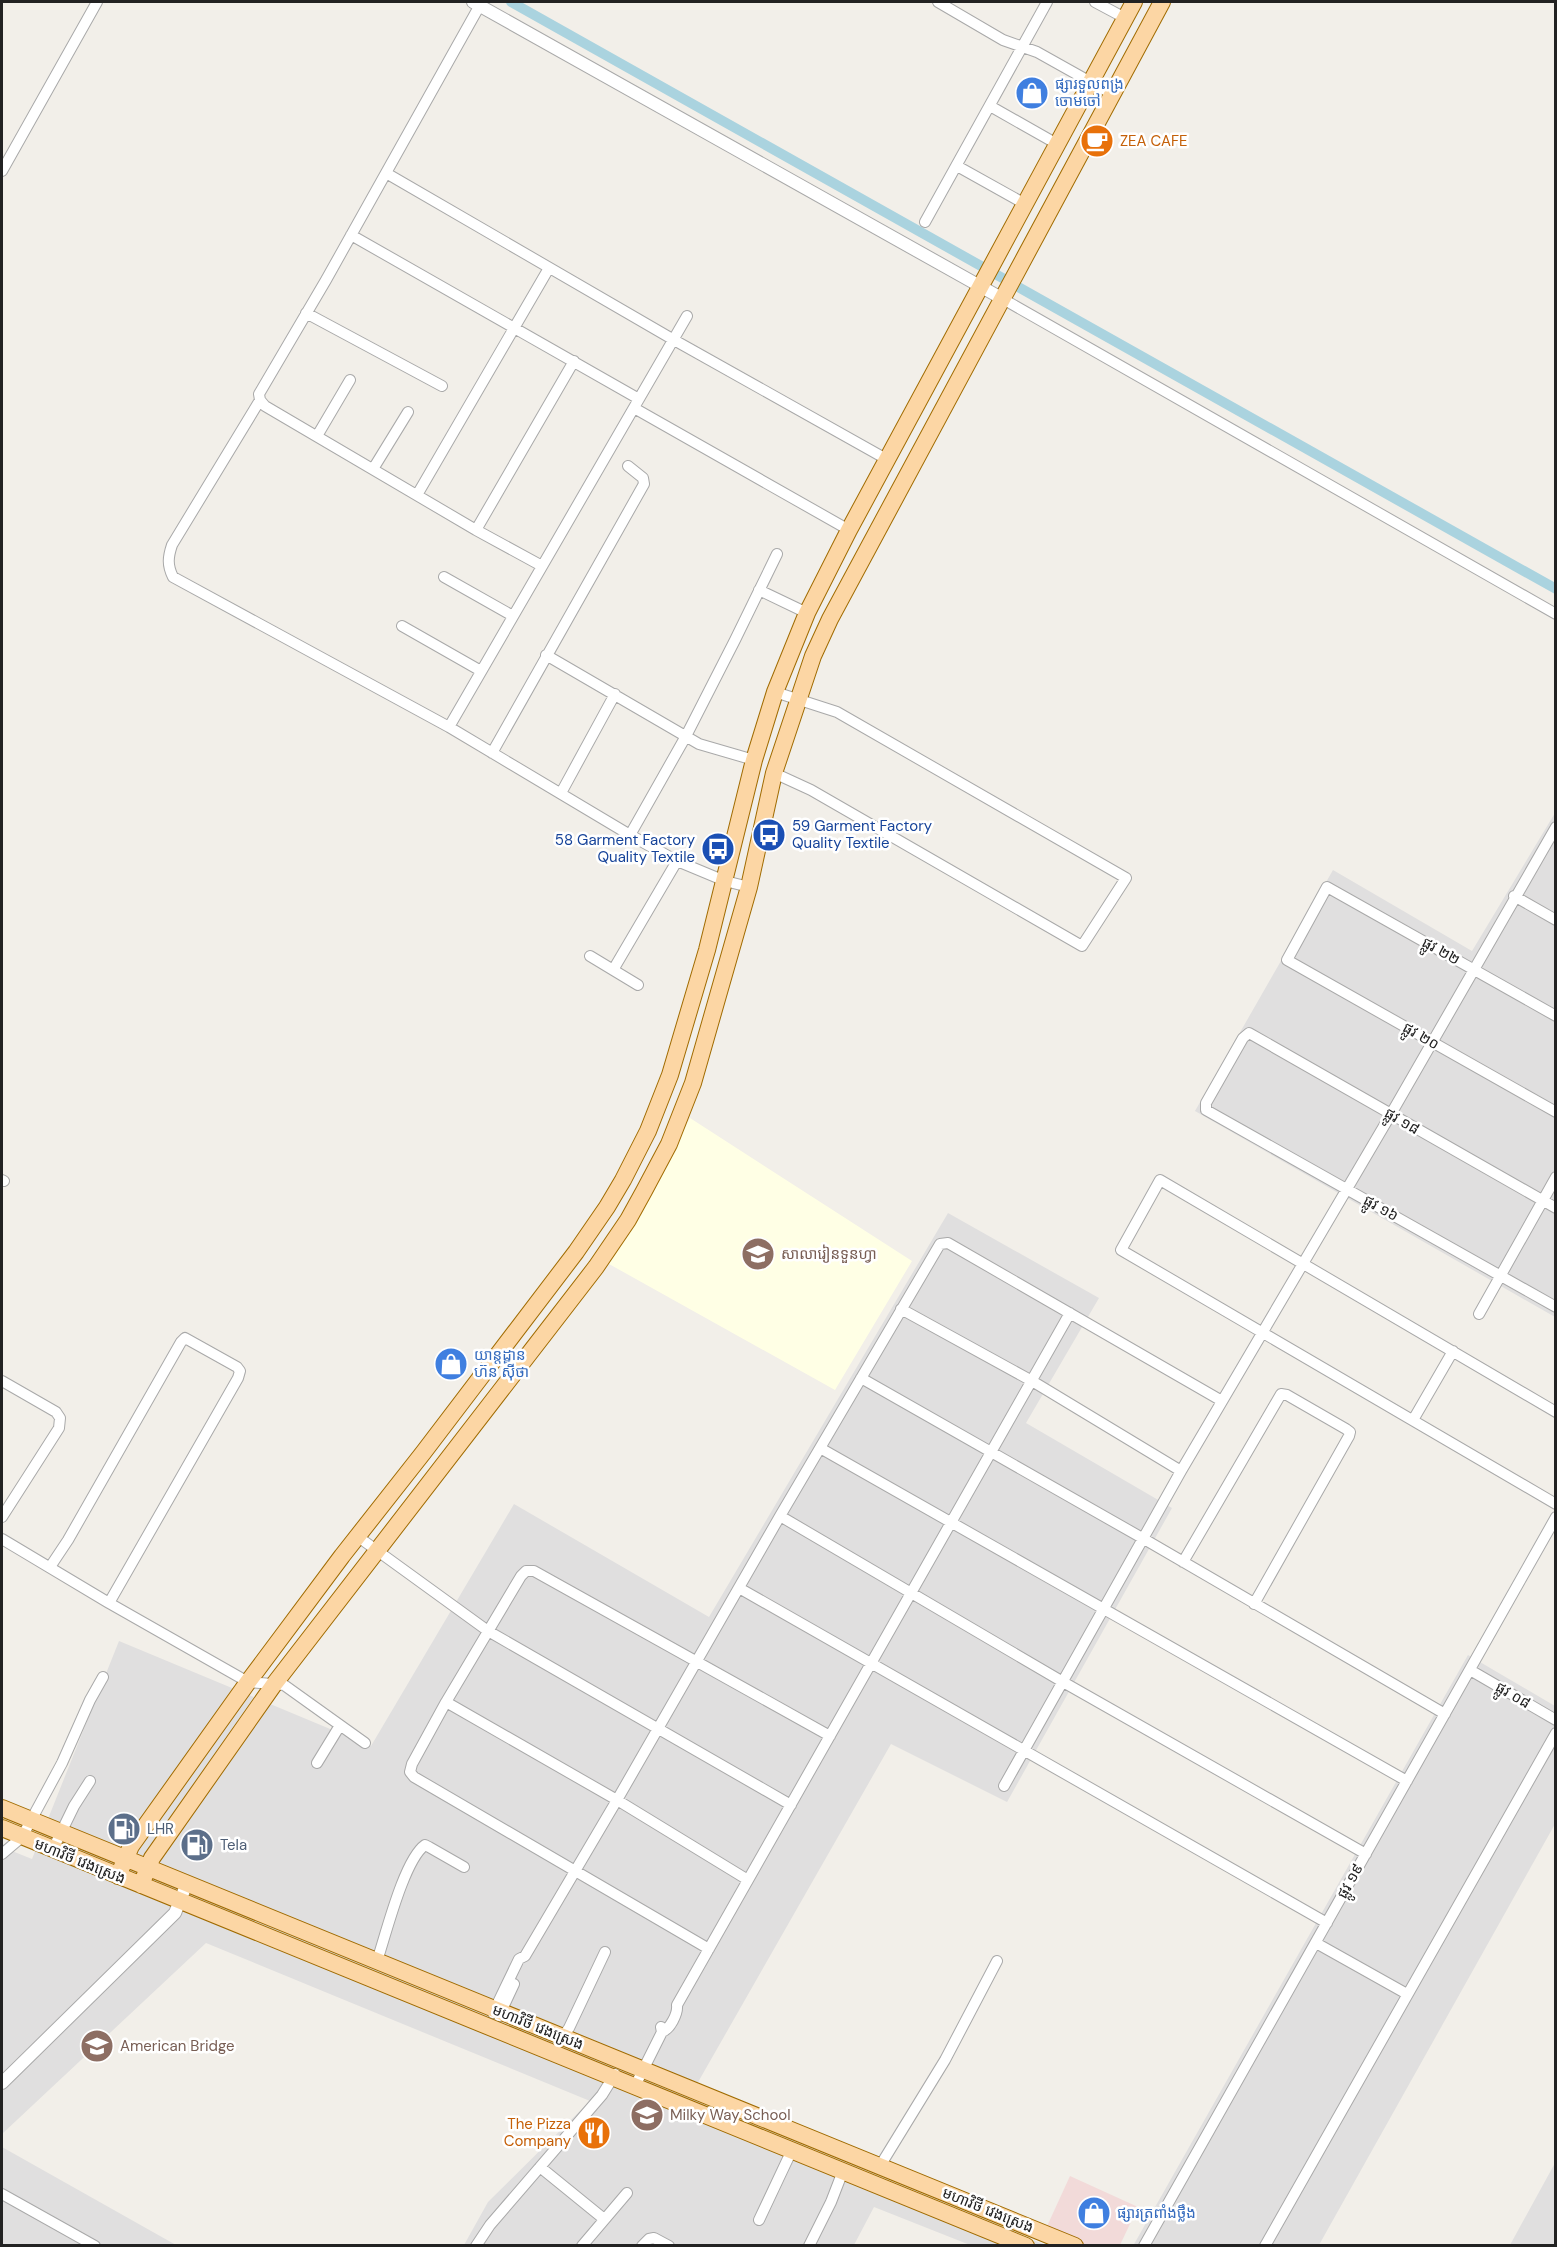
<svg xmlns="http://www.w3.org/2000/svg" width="1557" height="2247" viewBox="0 0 1557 2247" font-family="'DM Sans','Noto Sans Khmer',sans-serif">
<rect width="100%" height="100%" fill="#f2efe9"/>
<path fill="#e0dfdf" d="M 1555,813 L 1555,1317 L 1195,1111 L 1333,870 L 1472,951 Z
M 948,1213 L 1099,1298 L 1026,1423 L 1172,1508 L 1007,1802 L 891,1744 L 689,2098 L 1045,2245 L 970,2245 L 874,2207 L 854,2245 L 464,2245 L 488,2202 L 590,2101 L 206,1943 L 2,2134 L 2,1847 L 32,1859 L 119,1641 L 371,1746 L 514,1504 L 709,1617 Z
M 1468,1655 L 1555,1706 L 1555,1824 L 1319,2245 L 1133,2246 Z
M 2,2147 L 176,2245 L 2,2245 Z
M 1555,2163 L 1555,2245 L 1510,2245 Z"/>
<path fill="#f2dad9" d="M 1070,2176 L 1138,2207 L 1120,2245 L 1069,2245 L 1043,2235 Z"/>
<path fill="#ffffe5" d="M 690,1118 L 912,1261 L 835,1390 L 609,1264 L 640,1215 Z"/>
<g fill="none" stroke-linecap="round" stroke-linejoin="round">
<path stroke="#aad3df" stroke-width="10" d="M 511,2 L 1556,589"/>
<g stroke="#a9a9a9" stroke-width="12">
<path id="minor" d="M 938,2 L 1003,40 L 1037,52 L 1112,94
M 1095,2 L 1125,18
M 480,5 L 326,280 L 259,394 L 260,400 L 265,406 L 476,530 L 542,566
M 990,106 L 1057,144
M 957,166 L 1025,204
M 2,171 L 97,2
M 386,173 L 674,340 L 888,460
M 925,222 L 1047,2
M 351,235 L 639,399
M 1003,299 L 1556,614
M 306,313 L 442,386
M 260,400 L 172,545 C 168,557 167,565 173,577 L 449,727 L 630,835 L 677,861 L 725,881 L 749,887
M 634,408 L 849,530
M 317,436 L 350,380
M 373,469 L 408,412
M 417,495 L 549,268
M 476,530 L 574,361
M 444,577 L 513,616
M 759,590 L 807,613
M 402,626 L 481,671
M 546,655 L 699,744 L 754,760
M 449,727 L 687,316
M 492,753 L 644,484 L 643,478 L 628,466
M 774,773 L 811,790 L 1082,946 L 1126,878 L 837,712 L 775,692
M 561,793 L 615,694
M 630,835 L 686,736 L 735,640 L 777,554
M 1514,896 L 1556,920
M 590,956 L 638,985
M 613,970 L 677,861
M 1556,1016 L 1327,887 L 1287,960 L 1556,1112
M 2,1180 L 4,1181
M 1556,1208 L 1249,1033 L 1243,1038 L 1206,1103 L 1206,1110 L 1556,1307
M 901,1309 L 1032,1381 L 1181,1471
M 1479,1314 L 1556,1177
M 861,1378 L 1144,1539 L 1445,1714
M 2,1381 L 56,1412 L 60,1418 L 59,1428 L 2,1517
M 1556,1412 L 1160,1180 L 1121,1250 L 1556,1504
M 1413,1420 L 1453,1351
M 820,1448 L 1407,1781
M 780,1516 L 1063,1682 L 1366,1854
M 357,1536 L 488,1631 L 791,1805
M 2,1539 L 109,1603
M 1183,1562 L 1281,1394 L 1287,1395 L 1346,1429 L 1350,1432 L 1349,1436 L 1254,1604
M 50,1567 L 68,1540 L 181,1342 L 185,1338 L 237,1367 L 240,1371 L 238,1378 L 109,1603 L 248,1682 L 284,1685 L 365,1743
M 739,1588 L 1327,1923
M 1470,1670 L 1556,1720
M 446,1702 L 617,1800 L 748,1880
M 317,1763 L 339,1727
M 1004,1786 L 1181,1471 L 1391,1114 L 1556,827
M 53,1849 L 74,1806 L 90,1781
M 2,1854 L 22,1837 L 62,1763 L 90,1700 L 103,1677
M 1316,1943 L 1407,1994
M 709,1949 L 414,1777 L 410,1772 L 412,1764 L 446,1702 L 521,1576 L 526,1571 L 534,1571 L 830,1736
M 377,1961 C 386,1934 404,1860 425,1845 L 429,1847 L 464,1867
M 493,2013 L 519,1959 L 525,1956 L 617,1800 L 780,1516 L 940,1244 L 948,1243 L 1222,1401
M 499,2016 L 514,1984
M 662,2032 C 670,2029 678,2014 677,2005 L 1070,1313
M 563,2036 L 569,2028 L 605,1952
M 635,2086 L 662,2032 L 661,2027
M 880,2166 L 945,2060 L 997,1961
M 540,2167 L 604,2219
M 2,2194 L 95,2246
M 759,2220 L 792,2150
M 476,2246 L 490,2225 L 602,2095 L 615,2074
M 582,2246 L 627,2193
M 642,2246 L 649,2239 L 654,2238 L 669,2246
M 809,2246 L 831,2202 L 843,2171
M 1144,2246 L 1556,1517
M 1265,2246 L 1556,1733"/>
</g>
<g stroke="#a9a9a9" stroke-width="14">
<path id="tertiary" d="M 473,2 L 1003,299
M 2,2083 L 175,1913 L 187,1883"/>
</g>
<g stroke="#a06b00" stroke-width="18">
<path id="primary" d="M 2,1808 L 1075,2246
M 2,1828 L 1026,2246
M 118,1876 L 131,1846 L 248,1682 L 342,1556 L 423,1453 L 576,1252 L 607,1207 L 623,1180 L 648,1131 L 670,1075 L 707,950 L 754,760 L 775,692 L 807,613 L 849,530 L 1134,2
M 141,1885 L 152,1858 L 275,1683 L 596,1267 L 628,1220 L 644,1191 L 669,1144 L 693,1083 L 749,887 L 774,773 L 813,656 L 830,619 L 1162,2"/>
</g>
<use href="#minor" stroke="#fff" stroke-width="10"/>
<use href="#tertiary" stroke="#fff" stroke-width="12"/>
<use href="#primary" stroke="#fcd6a4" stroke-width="16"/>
</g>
<defs>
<g id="shop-disc" transform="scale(1.725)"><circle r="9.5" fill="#3f7fe0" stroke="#fff"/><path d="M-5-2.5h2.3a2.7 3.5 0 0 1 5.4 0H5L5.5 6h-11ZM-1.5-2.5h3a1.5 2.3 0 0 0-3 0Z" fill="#fff"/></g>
<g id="cafe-disc" transform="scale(1.725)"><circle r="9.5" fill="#e8710a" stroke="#fff"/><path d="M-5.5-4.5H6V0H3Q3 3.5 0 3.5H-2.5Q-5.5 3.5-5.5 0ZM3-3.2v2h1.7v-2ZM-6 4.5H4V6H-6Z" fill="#fff"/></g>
<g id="bus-disc" transform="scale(1.725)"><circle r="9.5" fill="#1a4fb4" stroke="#fff"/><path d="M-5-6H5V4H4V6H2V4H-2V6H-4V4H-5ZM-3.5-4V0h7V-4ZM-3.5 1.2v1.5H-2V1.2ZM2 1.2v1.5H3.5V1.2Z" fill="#fff"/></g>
<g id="university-disc" transform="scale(1.725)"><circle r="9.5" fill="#8d6e63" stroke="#fff"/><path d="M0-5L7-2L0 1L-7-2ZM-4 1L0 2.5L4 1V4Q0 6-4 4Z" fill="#fff"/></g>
<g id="fuel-disc" transform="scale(1.725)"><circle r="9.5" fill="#5c6f8a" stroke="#fff"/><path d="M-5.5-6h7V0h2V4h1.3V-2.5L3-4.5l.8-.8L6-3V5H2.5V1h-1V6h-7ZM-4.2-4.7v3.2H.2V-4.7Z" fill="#fff"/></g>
<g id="school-disc" transform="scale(1.725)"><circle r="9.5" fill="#8d6e63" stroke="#fff"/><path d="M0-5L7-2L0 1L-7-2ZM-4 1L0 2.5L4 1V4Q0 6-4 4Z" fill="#fff"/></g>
<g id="restaurant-disc" transform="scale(1.725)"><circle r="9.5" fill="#e8710a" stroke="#fff"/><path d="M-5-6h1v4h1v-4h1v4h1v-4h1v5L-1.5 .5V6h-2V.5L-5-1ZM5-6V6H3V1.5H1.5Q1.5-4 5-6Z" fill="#fff"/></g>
</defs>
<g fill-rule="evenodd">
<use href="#shop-disc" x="1032" y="93"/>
<use href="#cafe-disc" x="1097" y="141"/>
<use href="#bus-disc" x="769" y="835"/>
<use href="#bus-disc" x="718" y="849"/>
<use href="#university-disc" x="758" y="1254"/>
<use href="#shop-disc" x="451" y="1364"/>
<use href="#fuel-disc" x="124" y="1829"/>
<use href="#fuel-disc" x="197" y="1845"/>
<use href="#school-disc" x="97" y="2046"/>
<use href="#school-disc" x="647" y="2115"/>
<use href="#restaurant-disc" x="594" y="2133"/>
<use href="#shop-disc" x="1094" y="2213"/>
</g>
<g text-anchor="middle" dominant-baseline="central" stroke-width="5" stroke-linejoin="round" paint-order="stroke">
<g font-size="15" fill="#366cbe" stroke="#fff" text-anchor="start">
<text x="1055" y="84">ផ្សារទួលពង្រ<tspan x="1055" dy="17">ចោមចៅ</tspan></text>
<text x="474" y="1355">យាន្ដដ្ឋាន<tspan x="474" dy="17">ហ៊ន ស៊ីថា</tspan></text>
<text x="1117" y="2213">ផ្សារត្រពាំងថ្លឹង</text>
</g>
<g font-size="15" fill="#c56008" stroke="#fff" text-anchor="start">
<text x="1120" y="141">ZEA CAFE</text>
<text x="571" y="2124" text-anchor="end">The Pizza<tspan x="571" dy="17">Company</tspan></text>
</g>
<g font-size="15" fill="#164399" stroke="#fff" text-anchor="start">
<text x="792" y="826">59 Garment Factory<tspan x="792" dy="17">Quality Textile</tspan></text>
<text x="695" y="840" text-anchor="end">58 Garment Factory<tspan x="695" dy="17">Quality Textile</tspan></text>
</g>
<g font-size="15" fill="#222" stroke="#fff">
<text transform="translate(1441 951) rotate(29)">ផ្លូវ ២២</text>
<text transform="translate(1421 1036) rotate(30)">ផ្លូវ ២០</text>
<text transform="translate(1402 1121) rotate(30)">ផ្លូវ ១៨</text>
<text transform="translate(1381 1208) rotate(29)">ផ្លូវ ១៦</text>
<text transform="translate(1513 1695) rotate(30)">ផ្លូវ ០៨</text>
<text transform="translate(80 1861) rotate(22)">មហាវិថី វេងស្រេង</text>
<text transform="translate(1350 1881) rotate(-61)">ផ្លូវ ១៩</text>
<text transform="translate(538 2027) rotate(22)">មហាវិថី វេងស្រេង</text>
<text transform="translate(988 2210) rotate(22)">មហាវិថី វេងស្រេង</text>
</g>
<g font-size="15" fill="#785e54" stroke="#fff" text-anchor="start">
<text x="781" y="1254">សាលារៀនទួនហ្វា</text>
<text x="120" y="2046">American Bridge</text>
<text x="670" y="2115">Milky Way School</text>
</g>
<g font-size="15" fill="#4e5e75" stroke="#fff" text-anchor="start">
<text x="147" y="1829">LHR</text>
<text x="220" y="1845">Tela</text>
</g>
</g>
<rect width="1557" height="2247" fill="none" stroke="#222222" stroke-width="6"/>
</svg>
